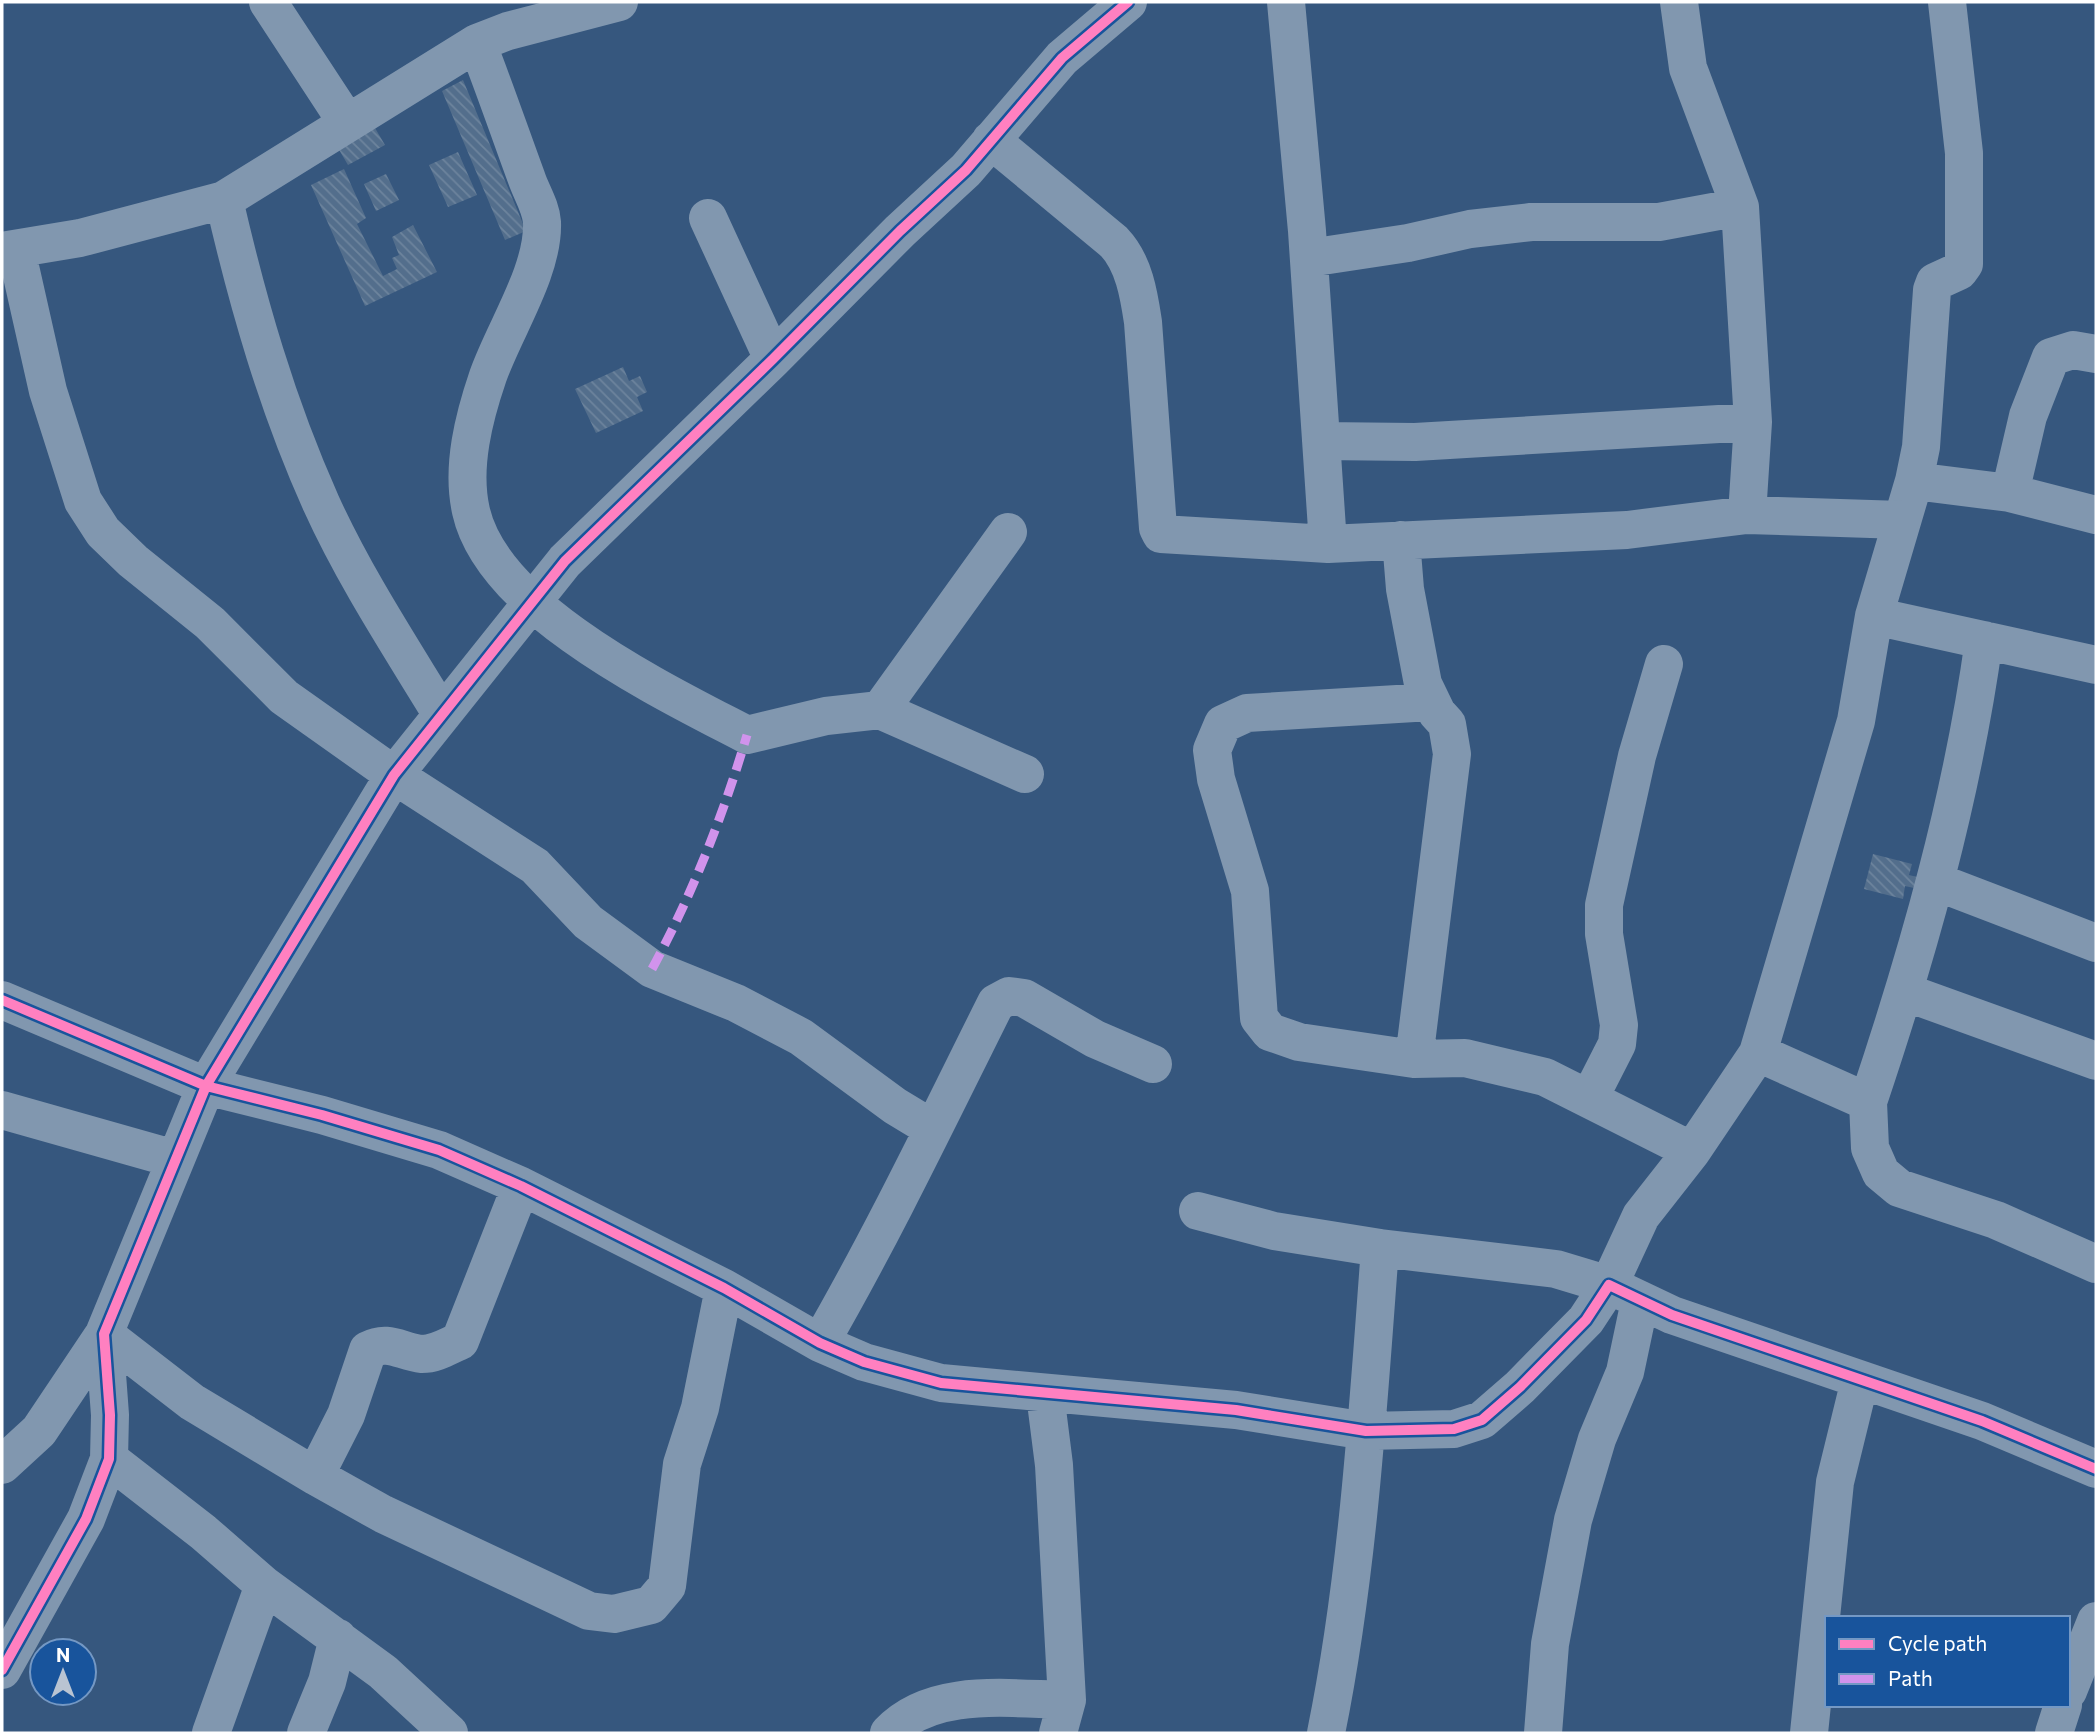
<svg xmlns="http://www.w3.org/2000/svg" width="2098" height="1735" viewBox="0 0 2098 1735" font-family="Commissioner,sans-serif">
<defs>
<pattern id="building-back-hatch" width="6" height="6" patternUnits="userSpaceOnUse" patternTransform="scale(1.75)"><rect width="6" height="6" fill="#536e8c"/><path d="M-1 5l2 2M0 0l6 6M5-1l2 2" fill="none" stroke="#6d849d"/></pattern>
</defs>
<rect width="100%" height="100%" fill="#36577e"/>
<path fill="url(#building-back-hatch)" d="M 463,80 L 526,231 L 505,240 L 442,91 Z
M 375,128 L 385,145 L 348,165 L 338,148 Z
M 458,152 L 477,195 L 448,207 L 429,165 Z
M 344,169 L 366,218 L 357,224 L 383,276 L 397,269 L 392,258 L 399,255 L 392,237 L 413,225 L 437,272 L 365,306 L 311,185 Z
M 386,174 L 399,200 L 376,211 L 364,184 Z
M 623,367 L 629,381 L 640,376 L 647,392 L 637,397 L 643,411 L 596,433 L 575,389 Z
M 1873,854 L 1912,864 L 1909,875 L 1917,877 L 1914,888 L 1905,886 L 1903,899 L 1864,889 Z"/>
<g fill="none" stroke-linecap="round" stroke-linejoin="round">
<path stroke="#8197af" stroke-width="38" d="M 268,2 L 346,121
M 1286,2 L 1307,231 L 1328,544
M 1679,2 L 1688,68 L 1740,207 L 1753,422 L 1747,515
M 477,43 C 495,89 511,136 528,182 C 533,195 541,208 542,222 C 544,271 504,330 488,376 C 474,417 461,467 471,511 C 493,610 663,691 747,735 L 826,716 L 880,710 L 1025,774
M 991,140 L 1114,242 C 1134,263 1139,295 1143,322 L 1158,528 L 1161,534 L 1328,544 L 1627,530 L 1747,515 L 1902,520
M 224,200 C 248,304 277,405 321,503 C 354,576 400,646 442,715
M 708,218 L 773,359
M 16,249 L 48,391 L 83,501 L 103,532 L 133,561 L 210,623 L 284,697 L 394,775 L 535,866 L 588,922 L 652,969 L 736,1003 L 801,1037 L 895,1106 L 933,1129
M 2,251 L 80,238 L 224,200 L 477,43 L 508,31 L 619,2
M 1309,258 L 1408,243 L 1470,229 L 1531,222 L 1659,222 L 1740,207
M 1321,441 L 1415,442 L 1753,422
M 1914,481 L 2010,493 L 2096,515
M 2010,493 L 2028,416 L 2051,357 L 2073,350 L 2096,354
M 1401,540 L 1405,589 L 1423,684 L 1437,713 L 1447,724 L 1452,754 L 1414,1059
M 1874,616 L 2096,665
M 880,710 L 1008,532
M 1937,882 L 2096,943
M 1905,992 L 2096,1061
M 2,1000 L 206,1086 L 322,1115 L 439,1150 L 521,1186 L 724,1288 L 820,1343 L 864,1362 L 941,1383 L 1236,1410 L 1366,1431 L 1454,1429 L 1482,1420 L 1520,1387 L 1586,1320 L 1609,1285 L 1672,1315 L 1982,1421 L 2096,1469
M 1758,1053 L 1868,1102 L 1870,1148 L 1881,1173 L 1899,1188 L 1996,1220 L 2096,1264
M 1590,1097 L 1617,1044 L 1619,1025 L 1604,934 L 1604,905 L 1637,756 L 1664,664
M 1868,1102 C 1919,950 1962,799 1984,640
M 2,1110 L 175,1159
M 1692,1151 L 1758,1053 L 1856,721 L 1874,616 L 1914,481 L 1921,447 L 1932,290 L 1935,282 L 1959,271 L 1964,264 L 1964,153 L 1947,2
M 1198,1211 L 1274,1231 L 1380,1248
M 820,1343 C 884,1232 939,1117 996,1003 L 1009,996 L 1024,998 L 1095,1039 L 1153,1064
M 1045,1394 L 1054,1465 L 1067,1700 L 1058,1733
M 109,1459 L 203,1532 L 264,1585 L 383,1672 L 449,1733
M 2,1465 L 39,1431 L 104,1334 L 192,1402 L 315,1476 L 383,1514 L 589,1611 L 614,1614 L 651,1605 L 667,1586 L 682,1464 L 700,1408 L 724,1288
M 315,1476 L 346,1415 L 368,1350 C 389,1339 401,1352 422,1354 C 436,1354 448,1346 460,1341 L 521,1186
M 2,1670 L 86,1519 L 109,1459 L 110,1415 L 104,1334 L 206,1086 L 394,775 L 565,561 L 773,359 L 900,231 L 966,170 L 1062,58 L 1128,2
M 2068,1691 L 2096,1621
M 211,1733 L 264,1585
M 306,1733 L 327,1682 L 338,1638
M 889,1733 C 932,1687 1010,1699 1067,1700
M 1326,1733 C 1358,1576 1368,1408 1380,1248 L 1556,1269 L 1609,1285 L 1641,1216 L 1692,1151 L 1545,1077 L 1465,1058 L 1414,1059 L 1299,1042 L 1270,1032 L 1259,1018 L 1250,891 L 1216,779 L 1212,750 L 1223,724 L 1247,713 L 1431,702
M 1543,1733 L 1550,1644 L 1573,1520 L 1597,1439 L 1625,1372 L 1640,1301
M 1809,1733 L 1835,1482 L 1860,1380
M 2054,1733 L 2063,1705"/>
<path stroke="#d193ec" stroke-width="9" stroke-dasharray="18 9" stroke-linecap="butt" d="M 652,969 C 692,895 723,816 747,735"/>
<g stroke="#18549c" stroke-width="15">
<path id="cycleway" d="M 2,1000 L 206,1086 L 322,1115 L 439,1150 L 521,1186 L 724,1288 L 820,1343 L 864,1362 L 941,1383 L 1236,1410 L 1366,1431 L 1454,1429 L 1482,1420 L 1520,1387 L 1586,1320 L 1609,1285 L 1672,1315 L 1982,1421 L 2096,1469
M 2,1670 L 86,1519 L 109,1459 L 110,1415 L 104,1334 L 206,1086 L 394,775 L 565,561 L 773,359 L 900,231 L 966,170 L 1062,58 L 1128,2"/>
</g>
<use href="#cycleway" stroke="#ff80c0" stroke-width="10"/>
</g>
<rect width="2098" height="1735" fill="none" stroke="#ffffff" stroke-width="7"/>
<rect x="1825" y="1616" width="245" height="91" fill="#18549c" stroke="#7498c4" stroke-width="2"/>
<rect x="1839" y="1639" width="35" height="10" fill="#ff80c0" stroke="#7498c4" stroke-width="2"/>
<text x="1888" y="1651" font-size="21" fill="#ffffff">Cycle path</text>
<rect x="1839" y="1674" width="35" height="10" fill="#d193ec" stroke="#7498c4" stroke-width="2"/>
<text x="1888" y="1686" font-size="21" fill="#ffffff">Path</text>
<g transform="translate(63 1672)"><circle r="33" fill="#18549c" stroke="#7498c4" stroke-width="2"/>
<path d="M0-5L12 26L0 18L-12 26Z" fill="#b9c4d2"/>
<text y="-10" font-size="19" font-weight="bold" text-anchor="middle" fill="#ffffff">N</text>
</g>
</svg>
